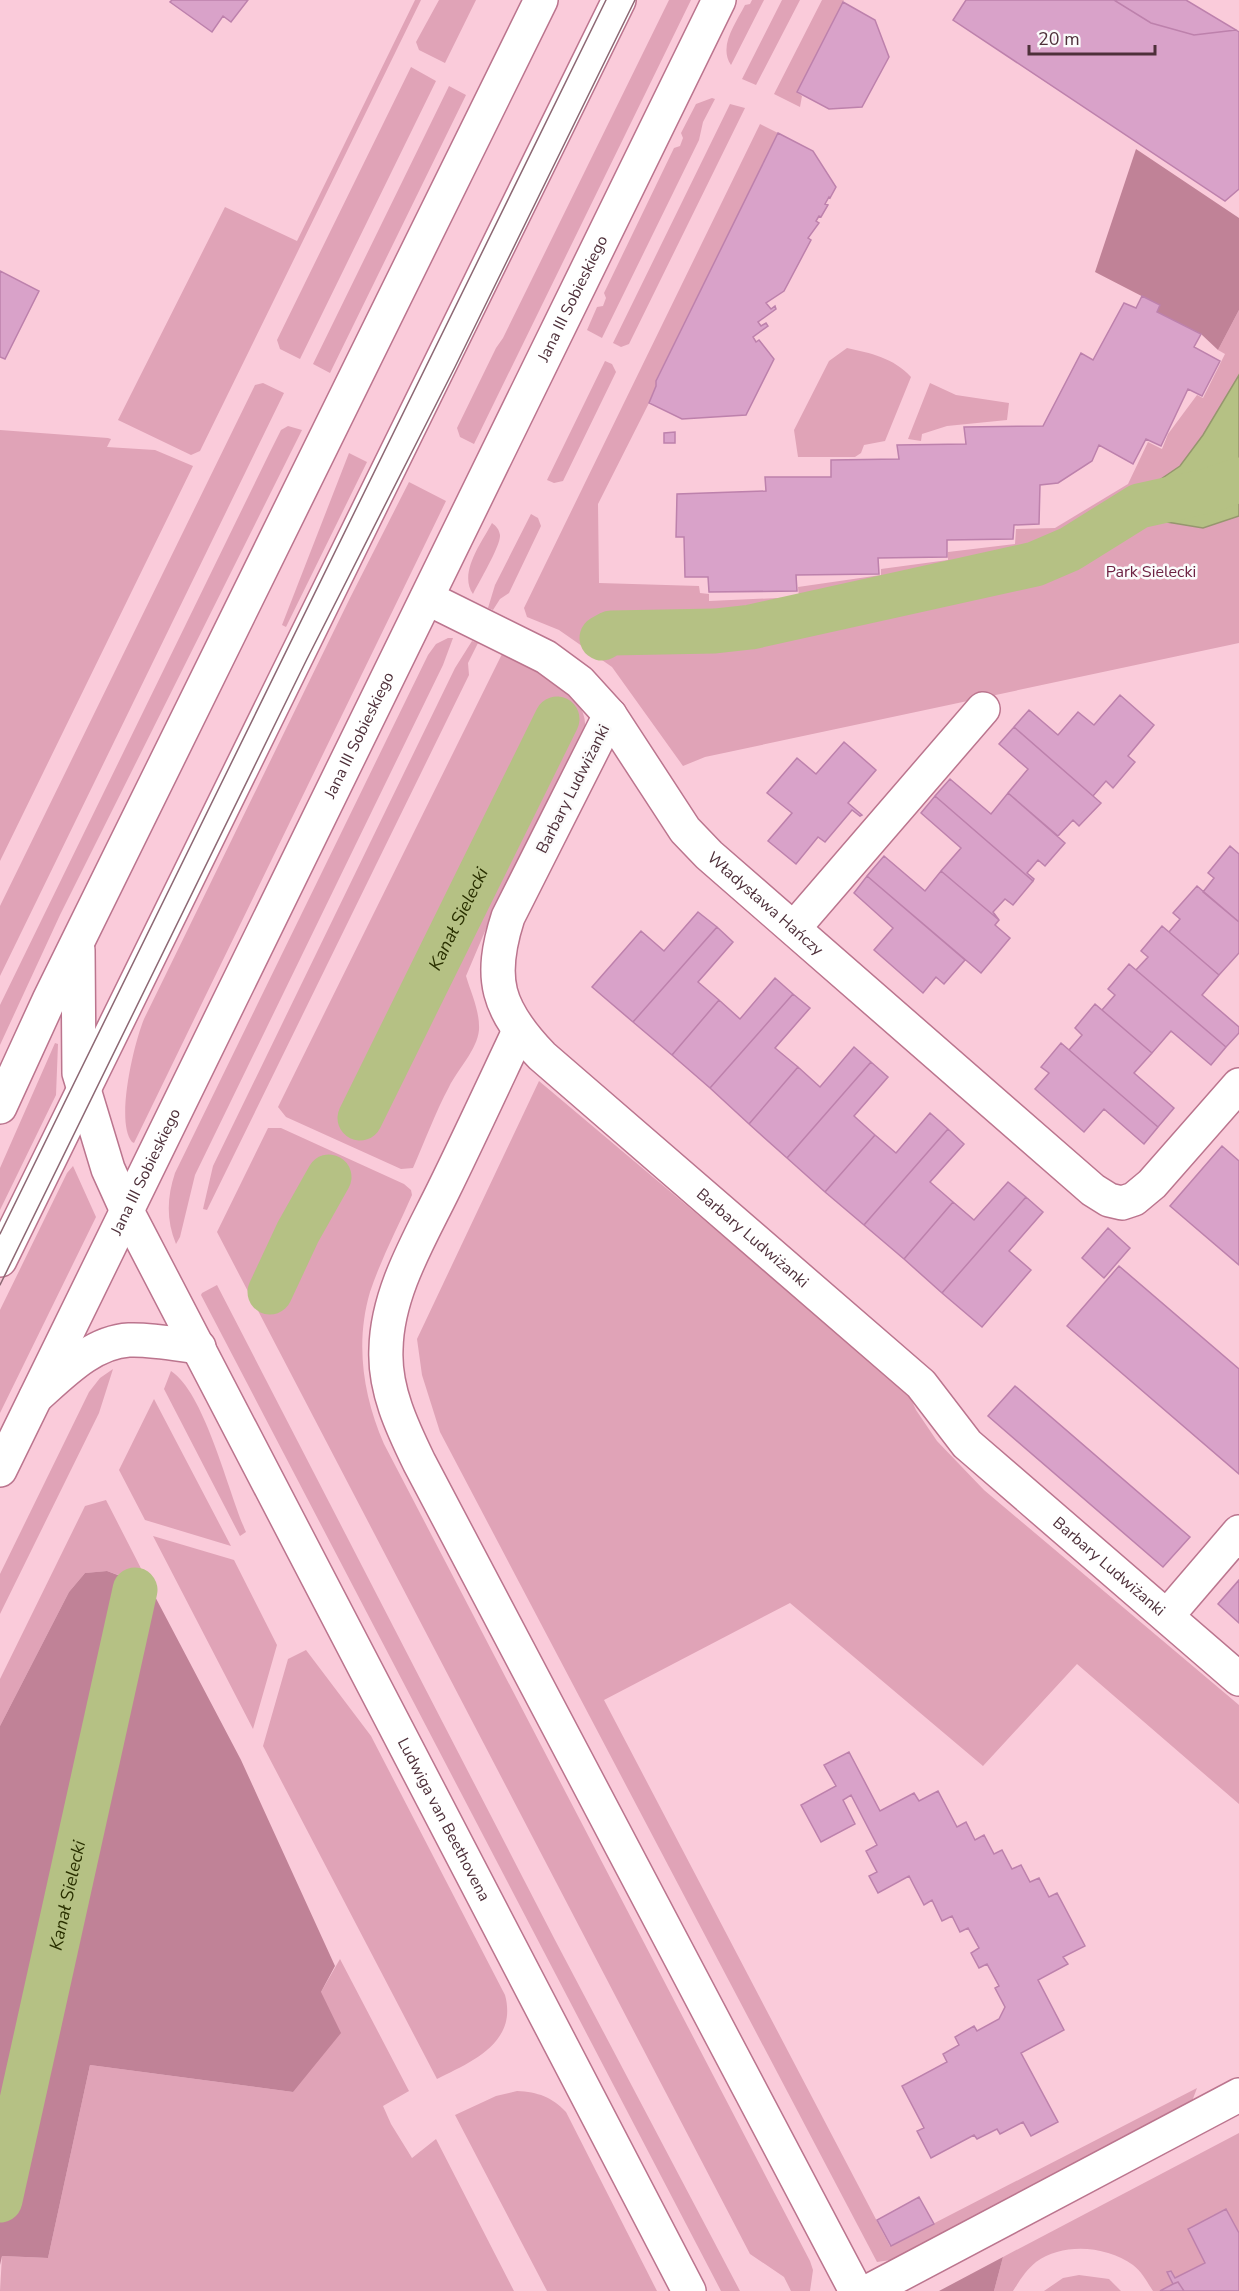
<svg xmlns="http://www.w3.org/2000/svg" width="1239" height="2291" viewBox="0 0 1239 2291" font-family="'Nunito Sans',sans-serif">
<rect width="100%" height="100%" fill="#facbda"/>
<path fill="#e0a3b7" d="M 415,0 L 421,0 L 200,451 L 191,455 L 118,420 L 225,207 L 297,241 Z
M 439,0 L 476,0 L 445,63 L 419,50 L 416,42 Z
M 669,0 L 691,0 L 474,444 L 460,437 L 457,428 L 496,348 L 503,338 Z
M 752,0 L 764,0 L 731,65 C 718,46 736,23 745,5 L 750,4 Z
M 782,0 L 800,0 L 756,85 L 742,79 Z
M 822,0 L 844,0 L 797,92 L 802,96 L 800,107 L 774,94 Z
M 411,67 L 436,81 L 300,359 L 280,349 L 277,340 Z
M 449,86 L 466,95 L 330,373 L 313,364 Z
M 712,98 L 715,99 L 703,122 L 699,140 L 602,338 L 587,330 L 597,307 L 603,306 L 606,298 L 604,293 L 674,148 L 680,146 L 683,138 L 681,133 L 696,104 Z
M 730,104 L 745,108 L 629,344 L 621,347 L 613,343 Z
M 760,124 L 778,133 L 656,380 L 656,386 L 649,403 L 598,504 L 599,583 L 699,586 L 700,593 L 709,594 L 709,601 L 799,597 L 798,587 L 881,575 L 881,569 L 948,560 L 948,552 L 1015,544 L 1016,529 L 1055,528 L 1128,484 L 1148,442 L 1162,449 L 1168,434 L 1197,395 L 1203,398 L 1225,354 L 1218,350 L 1239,310 L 1239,643 L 705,757 L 683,766 L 612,667 L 559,630 L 527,617 L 524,608 Z
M 847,348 C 870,353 894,358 911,377 L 885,441 L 864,445 L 861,453 L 855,457 L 798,457 L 794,430 L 829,361 Z
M 605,361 L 612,364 L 616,372 L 563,481 L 554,483 L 547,480 Z
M 263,383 L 284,393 L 0,976 L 0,906 L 255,385 Z
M 930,383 L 956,395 L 1009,403 L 1007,420 L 947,426 L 922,434 L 921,441 L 908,439 Z
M 288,426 L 302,430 L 60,915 L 0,1045 L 0,1005 L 269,454 L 281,430 Z
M 0,430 L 108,438 L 111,439 L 107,447 L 155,450 L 193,466 L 0,861 Z
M 349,453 L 367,462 L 286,627 L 282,625 Z
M 409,482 L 446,501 L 134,1143 L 132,1142 C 115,1122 134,1043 144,1019 L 350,598 Z
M 531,514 L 538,518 L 541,526 L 509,593 L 500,599 L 493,610 L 488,608 L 495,585 Z
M 492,523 C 496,526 499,529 500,535 C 501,545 479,582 473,594 C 458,573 482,542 492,523 Z
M 448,638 L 453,638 L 443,665 L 195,1175 L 180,1237 L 176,1244 C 166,1220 167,1197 175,1173 L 428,655 L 436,644 Z
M 472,641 L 478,643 L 468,663 L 469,675 L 207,1210 L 203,1209 L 213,1166 L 455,668 Z
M 502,654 C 531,668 589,690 585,729 L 494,910 L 466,976 C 471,993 480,1011 479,1030 C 477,1050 458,1069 449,1087 C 435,1113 425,1141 413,1168 L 401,1169 L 286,1117 L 278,1107 Z
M 55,1043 L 58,1044 L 56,1095 L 0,1210 L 0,1168 Z
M 539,1081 L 899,1384 L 906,1388 L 916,1410 L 937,1441 L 984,1490 L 1239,1705 L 1239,1804 L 1077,1664 L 983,1766 L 790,1603 L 604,1700 L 890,2246 L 1197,2088 L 1191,2104 L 898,2259 L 877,2262 L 440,1432 L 422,1375 L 417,1339 Z
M 268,1128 L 281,1128 L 404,1184 L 411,1190 L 412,1195 C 398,1227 381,1259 370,1292 C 355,1343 363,1396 384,1444 L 810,2261 L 813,2270 L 810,2291 L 791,2291 L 784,2277 L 750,2254 L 217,1232 Z
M 73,1166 L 96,1217 L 0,1413 L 0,1310 L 67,1173 Z
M 217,1285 L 555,1940 L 740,2291 L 721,2291 L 201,1295 L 202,1293 Z
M 113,1369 L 99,1413 L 0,1614 L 0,1574 L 89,1392 L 100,1378 Z
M 171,1371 C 205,1393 228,1492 246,1532 L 240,1536 L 164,1389 Z
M 154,1399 L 231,1546 L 145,1520 L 119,1470 Z
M 106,1500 L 150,1586 L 107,1571 L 85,1573 L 69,1592 L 0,1726 L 0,1679 L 85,1506 Z
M 153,1536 L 234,1560 L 277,1645 L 253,1729 Z
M 306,1650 L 371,1736 L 505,1995 C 518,2043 471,2062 437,2079 L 263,1746 L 288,1659 Z
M 340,1959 L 409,2091 L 383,2106 L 391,2124 L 412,2158 L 436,2139 L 514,2291 L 0,2291 L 2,2256 L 48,2258 L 90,2065 L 293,2092 L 321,1992 Z
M 517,2091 C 538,2092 552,2097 566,2112 L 657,2291 L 547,2291 L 455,2115 L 496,2096 Z
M 1239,2133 L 1239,2233 L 1226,2209 L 1188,2229 L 1205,2263 L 1175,2278 L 1171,2271 L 1168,2272 L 1173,2284 L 1160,2291 L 1153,2291 C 1147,2282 1142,2272 1133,2265 C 1106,2246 1064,2242 1036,2262 C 1026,2270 1020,2280 1013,2291 L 994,2291 L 1003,2257 Z
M 1079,2275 L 1109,2279 L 1121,2291 L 1044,2291 L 1063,2278 Z"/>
<path fill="#c08297" d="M 1136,149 L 1239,218 L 1239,310 L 1218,350 L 1201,334 L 1157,312 L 1159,305 L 1095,272 Z
M 107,1571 L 150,1587 L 241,1760 L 335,1966 L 321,1992 L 341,2033 L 293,2092 L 90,2065 L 48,2258 L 2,2256 L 0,2265 L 0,1726 L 69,1592 L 85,1573 Z
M 1003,2257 L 994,2291 L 939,2291 Z"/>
<path fill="#b5c184" stroke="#96966e" stroke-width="1.5" d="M 1239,375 L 1239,516 L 1203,528 L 1143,518 L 1136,496 L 1180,466 L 1203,435 Z"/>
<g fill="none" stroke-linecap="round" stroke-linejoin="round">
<g stroke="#b5c184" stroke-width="45">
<path d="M 602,638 L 611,633 L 715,631 L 751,627 L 1035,564 L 1070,549 L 1139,506 L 1207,491 L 1239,480"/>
<path id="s1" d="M 360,1118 L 557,719"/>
<path d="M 270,1292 L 298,1232 L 329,1177"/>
<path id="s2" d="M 0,2200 L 135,1590"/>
</g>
</g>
<path fill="#d9a2c9" stroke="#bd81ac" stroke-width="1.5" d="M 172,0 L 248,0 L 231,22 L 223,16 L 212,32 L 170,2 Z
M 966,0 L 1114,0 L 1151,23 L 1194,35 L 1236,30 L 1239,32 L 1239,189 L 1225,201 L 953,20 Z
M 1114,0 L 1186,0 L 1236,30 L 1194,35 L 1151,23 Z
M 843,2 L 875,20 L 889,57 L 862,107 L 829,109 L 797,92 Z
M 778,133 L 813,151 L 836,187 L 830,198 L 829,197 L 825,204 L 828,205 L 821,217 L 819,216 L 816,221 L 819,223 L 808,238 L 811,240 L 784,291 L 766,303 L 771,309 L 775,306 L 776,309 L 758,322 L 761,326 L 766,323 L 768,326 L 753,337 L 756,342 L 759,340 L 774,359 L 746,415 L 682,419 L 649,403 L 656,386 L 656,381 Z
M 0,271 L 39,291 L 5,359 L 0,357 Z
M 1142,296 L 1160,305 L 1157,312 L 1201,334 L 1194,347 L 1220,361 L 1202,396 L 1188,389 L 1161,446 L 1146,439 L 1133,464 L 1099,445 L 1092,461 L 1058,483 L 1040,485 L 1039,524 L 1014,525 L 1013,539 L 947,540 L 947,557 L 878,558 L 879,574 L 796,575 L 797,591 L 709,592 L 708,577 L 685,577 L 684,537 L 676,537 L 677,494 L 766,491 L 765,477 L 831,477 L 831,460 L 899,459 L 897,445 L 966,444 L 964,427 L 1043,426 L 1081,353 L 1093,360 L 1124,303 L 1136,308 Z
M 675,432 L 675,443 L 664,443 L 664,433 Z
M 1120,695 L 1154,725 L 1128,756 L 1135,762 L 1113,788 L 1106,781 L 1093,796 L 1014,727 L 1029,710 L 1058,735 L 1078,712 L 1094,725 Z
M 1014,727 L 1101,803 L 1079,826 L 1073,820 L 1058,836 L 1008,793 L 1028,769 L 999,744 Z
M 844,742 L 876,770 L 848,803 L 862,815 L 860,816 L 852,810 L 825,842 L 818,837 L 796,864 L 768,841 L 792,813 L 767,793 L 797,758 L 816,774 Z
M 950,779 L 991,814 L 1008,793 L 1065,843 L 1045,866 L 1038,860 L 1027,873 L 1034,879 L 1033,881 L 935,796 Z
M 935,796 L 1033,881 L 1013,905 L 1005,899 L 993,912 L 999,920 L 941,871 L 961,848 L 921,813 Z
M 1230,846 L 1239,854 L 1239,922 L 1203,892 L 1214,878 L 1208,873 Z
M 884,856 L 925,891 L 941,871 L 999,920 L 995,925 L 1010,938 L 981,973 L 867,876 Z
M 867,876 L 965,960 L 944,984 L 936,977 L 923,993 L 874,950 L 893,928 L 854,893 Z
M 1197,886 L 1239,922 L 1239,953 L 1219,975 L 1169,932 L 1180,919 L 1173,913 Z
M 698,912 L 717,927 L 633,1022 L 592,987 L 641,931 L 664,951 Z
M 1162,926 L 1219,975 L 1202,995 L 1239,1027 L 1239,1033 L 1226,1047 L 1136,970 L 1148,957 L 1141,951 Z
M 717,927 L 733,942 L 698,982 L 719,1000 L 672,1055 L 633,1022 Z
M 1129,964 L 1226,1047 L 1211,1065 L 1171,1031 L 1152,1053 L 1102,1010 L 1115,995 L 1108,989 Z
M 775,978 L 793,994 L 710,1088 L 672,1055 L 719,1000 L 740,1019 Z
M 793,994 L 810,1008 L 775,1048 L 798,1067 L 749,1124 L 710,1088 Z
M 1095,1004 L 1152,1053 L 1134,1073 L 1174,1108 L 1158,1127 L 1069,1050 L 1082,1035 L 1075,1028 Z
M 1061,1043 L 1158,1127 L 1144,1144 L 1104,1109 L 1084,1132 L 1035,1089 L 1049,1073 L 1041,1067 Z
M 854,1047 L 871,1062 L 787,1158 L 749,1124 L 798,1067 L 820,1087 Z
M 871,1062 L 888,1077 L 854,1116 L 875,1135 L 825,1192 L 787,1158 Z
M 930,1113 L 948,1129 L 864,1225 L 825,1192 L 875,1135 L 896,1153 Z
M 948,1129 L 964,1144 L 930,1182 L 953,1202 L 904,1259 L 864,1225 Z
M 1222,1146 L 1239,1161 L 1239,1265 L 1170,1206 Z
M 1008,1182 L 1026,1197 L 942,1293 L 904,1259 L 953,1202 L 974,1220 Z
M 1026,1197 L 1043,1212 L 1009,1251 L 1031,1270 L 982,1327 L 942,1293 Z
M 1108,1228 L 1130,1248 L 1104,1278 L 1082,1258 Z
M 1119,1266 L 1239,1369 L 1239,1474 L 1067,1326 Z
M 1015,1386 L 1190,1537 L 1163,1567 L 988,1416 Z
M 1239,1580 L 1239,1623 L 1218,1604 Z
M 849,1752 L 880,1811 L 914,1793 L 919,1801 L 938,1791 L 957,1827 L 966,1822 L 975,1840 L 984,1835 L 994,1854 L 1002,1850 L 1012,1869 L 1021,1865 L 1030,1882 L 1039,1878 L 1049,1897 L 1057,1893 L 1085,1946 L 1063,1957 L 1068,1964 L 1038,1980 L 1064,2030 L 1021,2053 L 1058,2122 L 1031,2136 L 1023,2122 L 1000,2134 L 997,2129 L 977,2139 L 974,2135 L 931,2158 L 917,2131 L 924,2128 L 902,2086 L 947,2062 L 943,2054 L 959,2045 L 955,2037 L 974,2026 L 977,2031 L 999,2019 L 1005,2007 L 995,1988 L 999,1986 L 987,1964 L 979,1968 L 971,1953 L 979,1948 L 968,1928 L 960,1932 L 952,1916 L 942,1921 L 932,1900 L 924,1905 L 909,1876 L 878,1893 L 869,1876 L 877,1872 L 866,1851 L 877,1845 L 851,1795 L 843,1800 L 855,1824 L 821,1842 L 801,1805 L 836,1786 L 824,1765 Z
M 919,2197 L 934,2224 L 891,2246 L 877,2220 Z
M 1226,2209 L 1239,2233 L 1239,2291 L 1184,2291 L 1178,2282 L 1173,2284 L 1167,2272 L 1171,2271 L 1175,2278 L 1205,2263 L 1188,2229 Z
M 1178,2282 L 1184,2291 L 1160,2291 L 1173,2284 Z"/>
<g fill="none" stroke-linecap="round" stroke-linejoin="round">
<g stroke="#bb758e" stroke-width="36">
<g id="minor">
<path id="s3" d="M 427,598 L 546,657 L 580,682 L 610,715 L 685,830 L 709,855 L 1093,1190 L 1109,1200 L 1122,1203 L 1134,1199 L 1152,1184 L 1239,1085"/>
<path id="s4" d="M 610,715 L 508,917 C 488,979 497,1009 542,1056 L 921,1384 L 967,1444 L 1239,1679"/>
<path d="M 794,928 L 983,709"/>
<path d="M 519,1031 C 494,1084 469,1138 443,1191 C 419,1240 387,1293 386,1349 C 384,1389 402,1427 419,1462 L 856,2291"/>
<path id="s5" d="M 127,1211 L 689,2291"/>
<path d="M 0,1260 L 619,0"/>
<path d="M 36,1397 C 62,1374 92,1342 129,1340 C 152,1339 176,1344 199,1347"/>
<path d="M 1167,1616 L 1239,1532"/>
<path d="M 869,2291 L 1239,2095"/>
</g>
</g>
<g stroke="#bb758e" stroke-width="36">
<g id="major">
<path d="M 78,950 L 79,1073 L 108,1169 L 127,1211"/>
<path d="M 0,1107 L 49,1000 L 541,0"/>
<path id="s6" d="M 0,1470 L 719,0"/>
</g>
</g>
<use href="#minor" stroke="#fff" stroke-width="33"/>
<use href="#major" stroke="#fff" stroke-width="33"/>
<path stroke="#8d6874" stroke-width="1.5" d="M 0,1234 L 606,0
M 0,1285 L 307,659 L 455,367 L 635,0"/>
</g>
<g text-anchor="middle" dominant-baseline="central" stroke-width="5" stroke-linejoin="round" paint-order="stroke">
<g font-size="16" fill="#4e303a" stroke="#fbfbfb">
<text stroke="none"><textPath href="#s6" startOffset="1304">Jana III Sobieskiego</textPath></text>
<text stroke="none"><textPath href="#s6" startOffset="818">Jana III Sobieskiego</textPath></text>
<text transform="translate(573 789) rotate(-63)">Barbary Ludwiżanki</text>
<text stroke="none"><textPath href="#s3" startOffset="466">Władysława Hańczy</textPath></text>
<text stroke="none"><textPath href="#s6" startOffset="332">Jana III Sobieskiego</textPath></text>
<text stroke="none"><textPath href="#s4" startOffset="658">Barbary Ludwiżanki</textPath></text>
<text stroke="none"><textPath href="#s4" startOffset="1144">Barbary Ludwiżanki</textPath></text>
<text stroke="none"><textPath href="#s5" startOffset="686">Ludwiga van Beethovena</textPath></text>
</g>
<g font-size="16" fill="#6c2142" stroke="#fbfbfb">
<text x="1151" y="572">Park Sielecki</text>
</g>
<g font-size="18" font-style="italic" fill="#2a3001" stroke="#fbfbfb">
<text stroke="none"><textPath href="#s1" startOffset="222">Kanał Sielecki</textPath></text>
<text stroke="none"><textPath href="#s2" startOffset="312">Kanał Sielecki</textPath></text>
</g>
</g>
<path d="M1029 45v9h126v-9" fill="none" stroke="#4e303a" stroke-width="3"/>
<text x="1038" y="45" font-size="18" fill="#4e303a" stroke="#fbfbfb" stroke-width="4.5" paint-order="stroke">20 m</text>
</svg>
